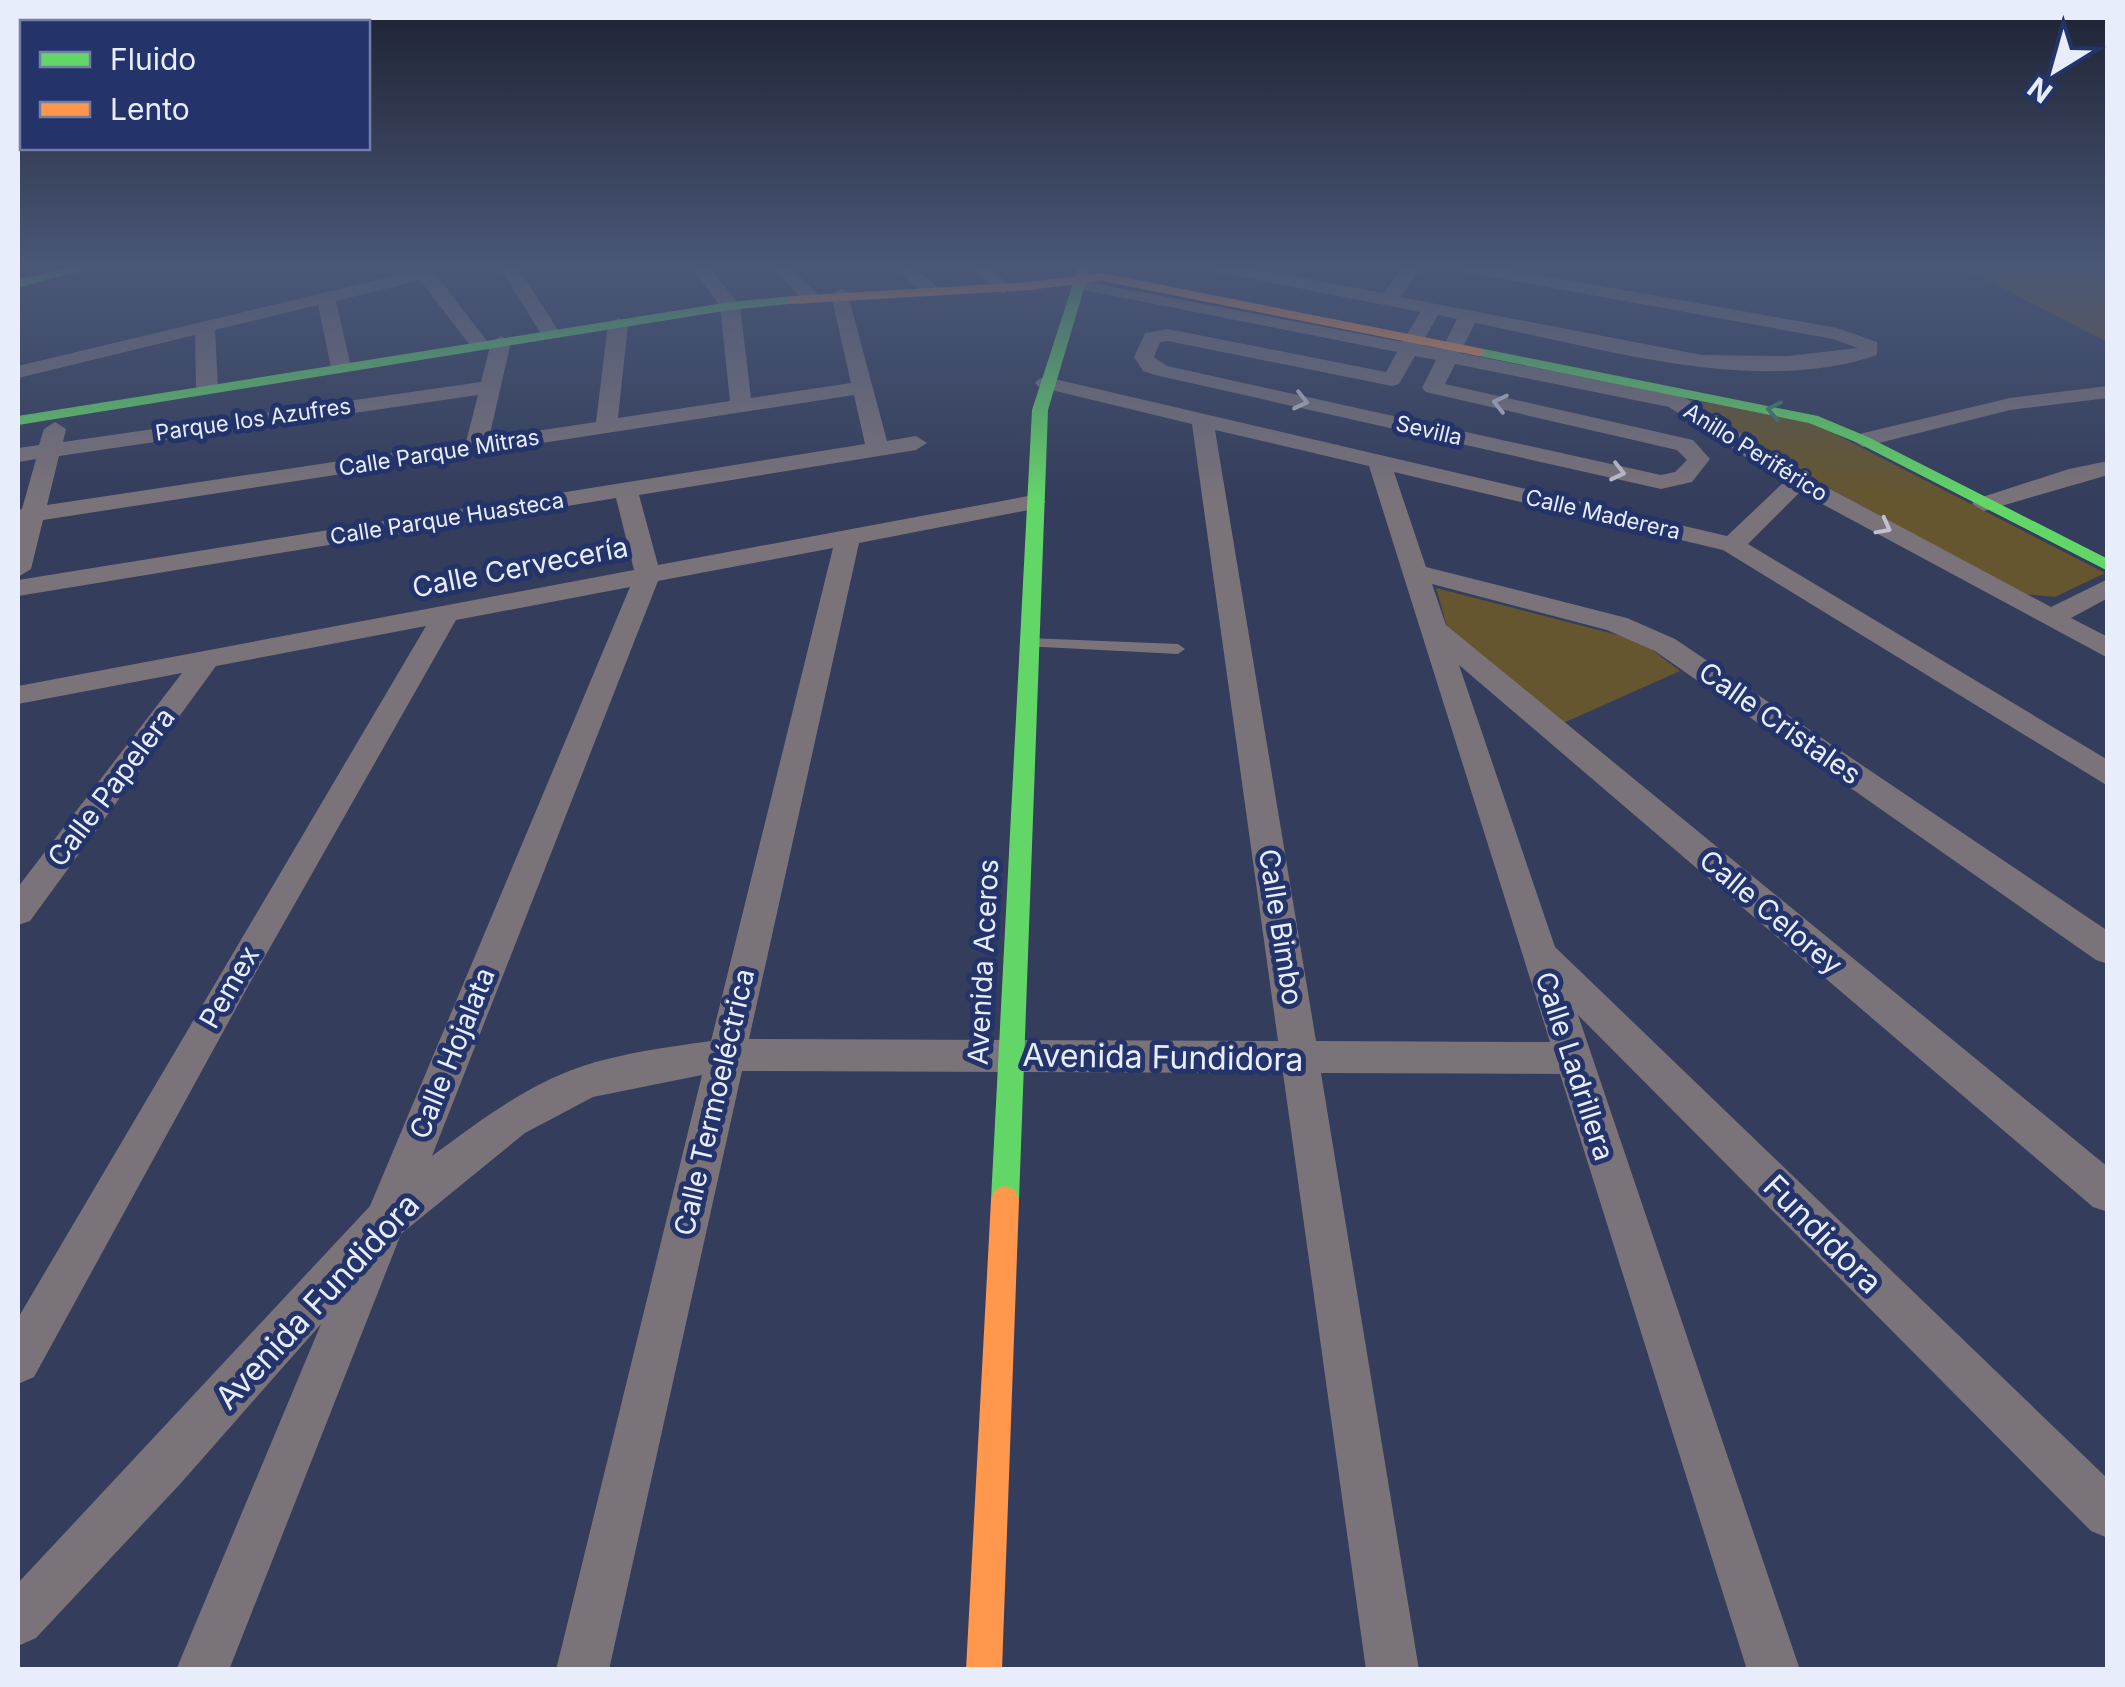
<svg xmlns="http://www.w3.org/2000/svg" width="2125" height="1687" viewBox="0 0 2125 1687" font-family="Inter,sans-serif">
<rect width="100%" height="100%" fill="#343d5b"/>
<path fill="#65562f" d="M 1958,265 L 2107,265 L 2107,342 Z
M 1690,400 L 1806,419 L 2105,573 L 2055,597 L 2023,594 L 1776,459 Z
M 1436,588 L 1641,641 L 1680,671 L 1561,724 L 1449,633 Z"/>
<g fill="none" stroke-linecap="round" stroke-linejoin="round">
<path fill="#7a737a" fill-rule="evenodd" d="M 1028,638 L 1178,644 L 1185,649 L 1178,654 L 1023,646 L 1023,640 Z"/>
<path fill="#7a737a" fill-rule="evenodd" d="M 498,265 L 516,265 L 560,333 L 557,337 L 543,337 Z
M 690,265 L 708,265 L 740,306 L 751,398 L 851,383 L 831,295 L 840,289 L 847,291 L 887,441 L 916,436 L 927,443 L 916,450 L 639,495 L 658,565 L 1034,495 L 1046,502 L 1034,509 L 859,543 L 749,1039 L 1278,1041 L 1192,424 L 1039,387 L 1035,383 L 1039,379 L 1046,377 L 1727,536 L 1784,482 L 1669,407 L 1455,364 L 1445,384 L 1693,440 L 1710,459 L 1692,482 L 1661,489 L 1155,375 L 1143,371 L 1134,357 L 1145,333 L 1168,329 L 1386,372 L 1397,352 L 1079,289 L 1070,283 L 1072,279 L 1403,342 L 1420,312 L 1207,270 L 1198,265 L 1234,265 L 1383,293 L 1405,265 L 1423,265 L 1400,297 L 1702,355 L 1788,356 L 1858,348 L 1833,339 L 1454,270 L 1445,265 L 1484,265 L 1837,328 L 1877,342 L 1877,355 C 1755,397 1598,347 1475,323 L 1460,353 L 1684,397 L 1806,476 L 2051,607 L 2108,579 L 2108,598 L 2071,618 L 2108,637 L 2108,658 L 1800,492 L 1748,544 L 2108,760 L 2108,786 L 1723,550 L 1394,472 L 1426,567 L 1627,618 L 1675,639 L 2108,931 L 2108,964 L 2096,960 L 1655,651 L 1607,630 L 1432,584 L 1446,625 L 2108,1167 L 2108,1212 L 2093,1207 L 1459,665 L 1555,947 L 2108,1479 L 2108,1538 L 2091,1531 L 1578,1015 L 1800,1670 L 1747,1670 L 1560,1074 L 1321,1073 L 1419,1670 L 1366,1670 L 1283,1073 L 742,1071 L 609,1670 L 556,1670 L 702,1075 L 593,1097 L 525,1133 L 401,1234 L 229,1670 L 176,1670 L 321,1324 L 181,1483 L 36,1638 L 18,1646 L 18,1583 L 370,1206 L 630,587 L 456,620 L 251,981 L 34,1377 L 18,1384 L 18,1318 L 426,626 L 216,666 L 30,921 L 18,925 L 18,887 L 182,673 L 18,704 L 18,686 L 634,570 L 616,498 L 18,596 L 18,580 L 865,444 L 854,395 L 43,520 L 31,569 L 18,577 L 18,510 L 22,509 L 36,459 L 18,462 L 18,448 L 39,445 L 44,429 L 55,422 L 66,429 L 63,442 L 481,382 L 491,342 L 501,336 L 511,342 L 489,438 L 596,422 L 608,324 L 618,318 L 628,324 L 618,418 L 730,401 L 720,306 ZM 1438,315 L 1457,319 L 1442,349 L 1421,345 ZM 1168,341 L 1392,386 L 1399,384 L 1415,356 L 1436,360 L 1422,388 L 1426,392 L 1677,450 L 1687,460 L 1675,472 L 1661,475 L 1167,366 L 1154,357 L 1160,342 ZM 478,395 L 466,442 L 47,505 L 59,456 ZM 1215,430 L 1369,466 L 1550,1042 L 1316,1041 ZM 833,548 L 711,1041 C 667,1047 621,1053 580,1067 C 525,1086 478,1122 432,1156 L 658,581 Z
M 768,265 L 787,265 L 821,297 L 819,301 L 805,301 Z
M 892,265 L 912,265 L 941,291 L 939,295 L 925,295 Z
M 967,265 L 987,265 L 1012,288 L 1003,294 Z
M 419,270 L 437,276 L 487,341 L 487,349 L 473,349 L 423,284 L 417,281 L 336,301 L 351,367 L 341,373 L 331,367 L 318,305 L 215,330 L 218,387 L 207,393 L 196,387 L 195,335 L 18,378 L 18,366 Z
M 2108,386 L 2108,398 L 2010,410 L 1863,447 L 1852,440 L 1855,435 L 2010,398 Z
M 2108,461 L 2108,475 L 1984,511 L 1972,504 L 1976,499 L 2069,469 Z"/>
<path fill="#63d668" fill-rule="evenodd" d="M 79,265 L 99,265 L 18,288 L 18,280 Z
M 1079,265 L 1091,265 L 1048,410 L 1019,1200 L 1015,1210 L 1005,1214 L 995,1210 L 991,1200 L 1032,410 Z
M 793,296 L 798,297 L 798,303 L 730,310 L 18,425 L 18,416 L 730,302 Z
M 1479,348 L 1818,416 L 1868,437 L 2108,559 L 2108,571 L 1858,443 L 1809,423 L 1474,355 L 1472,352 Z"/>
<path fill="#ff974d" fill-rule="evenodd" d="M 1102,273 L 1479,348 L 1486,352 L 1479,356 L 1102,281 L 1029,290 L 793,304 L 786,300 L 793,296 L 1029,282 Z
M 1005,1186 L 1015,1190 L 1019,1200 L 1002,1670 L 966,1670 L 991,1200 L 995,1190 Z"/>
</g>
<defs><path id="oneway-chevron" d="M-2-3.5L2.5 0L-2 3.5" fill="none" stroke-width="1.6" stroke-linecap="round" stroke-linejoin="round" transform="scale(2.5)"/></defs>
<g stroke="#c1c2ce">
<use href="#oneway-chevron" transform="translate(1301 401) rotate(13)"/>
<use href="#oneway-chevron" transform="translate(1500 403) rotate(-167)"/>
<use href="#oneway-chevron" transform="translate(1618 472) rotate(13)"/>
<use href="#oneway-chevron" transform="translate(1884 527) rotate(28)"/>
</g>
<use stroke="#407d6a" href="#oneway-chevron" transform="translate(1774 410) rotate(-168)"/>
<linearGradient id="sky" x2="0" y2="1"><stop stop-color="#1d2232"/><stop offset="0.53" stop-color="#4a5777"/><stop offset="1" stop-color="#4a5777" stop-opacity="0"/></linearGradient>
<rect width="2125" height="501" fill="url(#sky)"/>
<g text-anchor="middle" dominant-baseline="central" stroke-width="10" stroke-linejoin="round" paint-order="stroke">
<g font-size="22" fill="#e7edfb" stroke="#24346b">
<text transform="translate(253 419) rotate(-8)">Parque los Azufres</text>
<text transform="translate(1429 430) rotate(13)">Sevilla</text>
<text transform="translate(439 452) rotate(-9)">Calle Parque Mitras</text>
<text transform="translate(1756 452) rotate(32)">Anillo Periférico</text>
<text transform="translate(1603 514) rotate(13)">Calle Maderera</text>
<text transform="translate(447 518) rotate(-9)">Calle Parque Huasteca</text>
</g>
<g font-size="28" fill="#e7edfb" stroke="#24346b">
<text transform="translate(520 567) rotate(-11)">Calle Cervecería</text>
<text transform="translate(1780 723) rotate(35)">Calle Cristales</text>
<text transform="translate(111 787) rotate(-53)">Calle Papelera</text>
<text transform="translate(1771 912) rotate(40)">Calle Celorey</text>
<text transform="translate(1281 927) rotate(81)">Calle Bimbo</text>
<text transform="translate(983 962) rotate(-87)">Avenida Aceros</text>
<text transform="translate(229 987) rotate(-60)">Pemex</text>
<text transform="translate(452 1053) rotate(-68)">Calle Hojalata</text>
<text transform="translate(1575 1066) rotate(72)">Calle Ladrillera</text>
<text transform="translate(714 1102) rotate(-77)">Calle Termoeléctrica</text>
</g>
<g font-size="32" fill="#e7edfb" stroke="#24346b">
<text transform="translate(1163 1057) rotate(1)">Avenida Fundidora</text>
<text transform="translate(1823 1234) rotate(45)">Fundidora</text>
<text transform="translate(317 1301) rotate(-47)">Avenida Fundidora</text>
</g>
</g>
<rect width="2125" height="1687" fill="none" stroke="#e7edfb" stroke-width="40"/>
<rect x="20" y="20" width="350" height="130" fill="#24346b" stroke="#727ea5" stroke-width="2.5"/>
<rect x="40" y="52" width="50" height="15" fill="#63d668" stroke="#727ea5" stroke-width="2.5"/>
<text x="110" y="70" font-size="30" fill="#e7edfb">Fluido</text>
<rect x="40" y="102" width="50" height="15" fill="#ff974d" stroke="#727ea5" stroke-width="2.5"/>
<text x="110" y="120" font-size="30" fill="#e7edfb">Lento</text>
<g transform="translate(2055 70) rotate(217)" stroke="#24346b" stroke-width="8" paint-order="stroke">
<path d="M0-8L18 38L0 25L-18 38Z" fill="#e7edfb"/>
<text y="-15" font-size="28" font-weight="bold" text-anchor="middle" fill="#e7edfb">N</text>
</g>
</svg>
